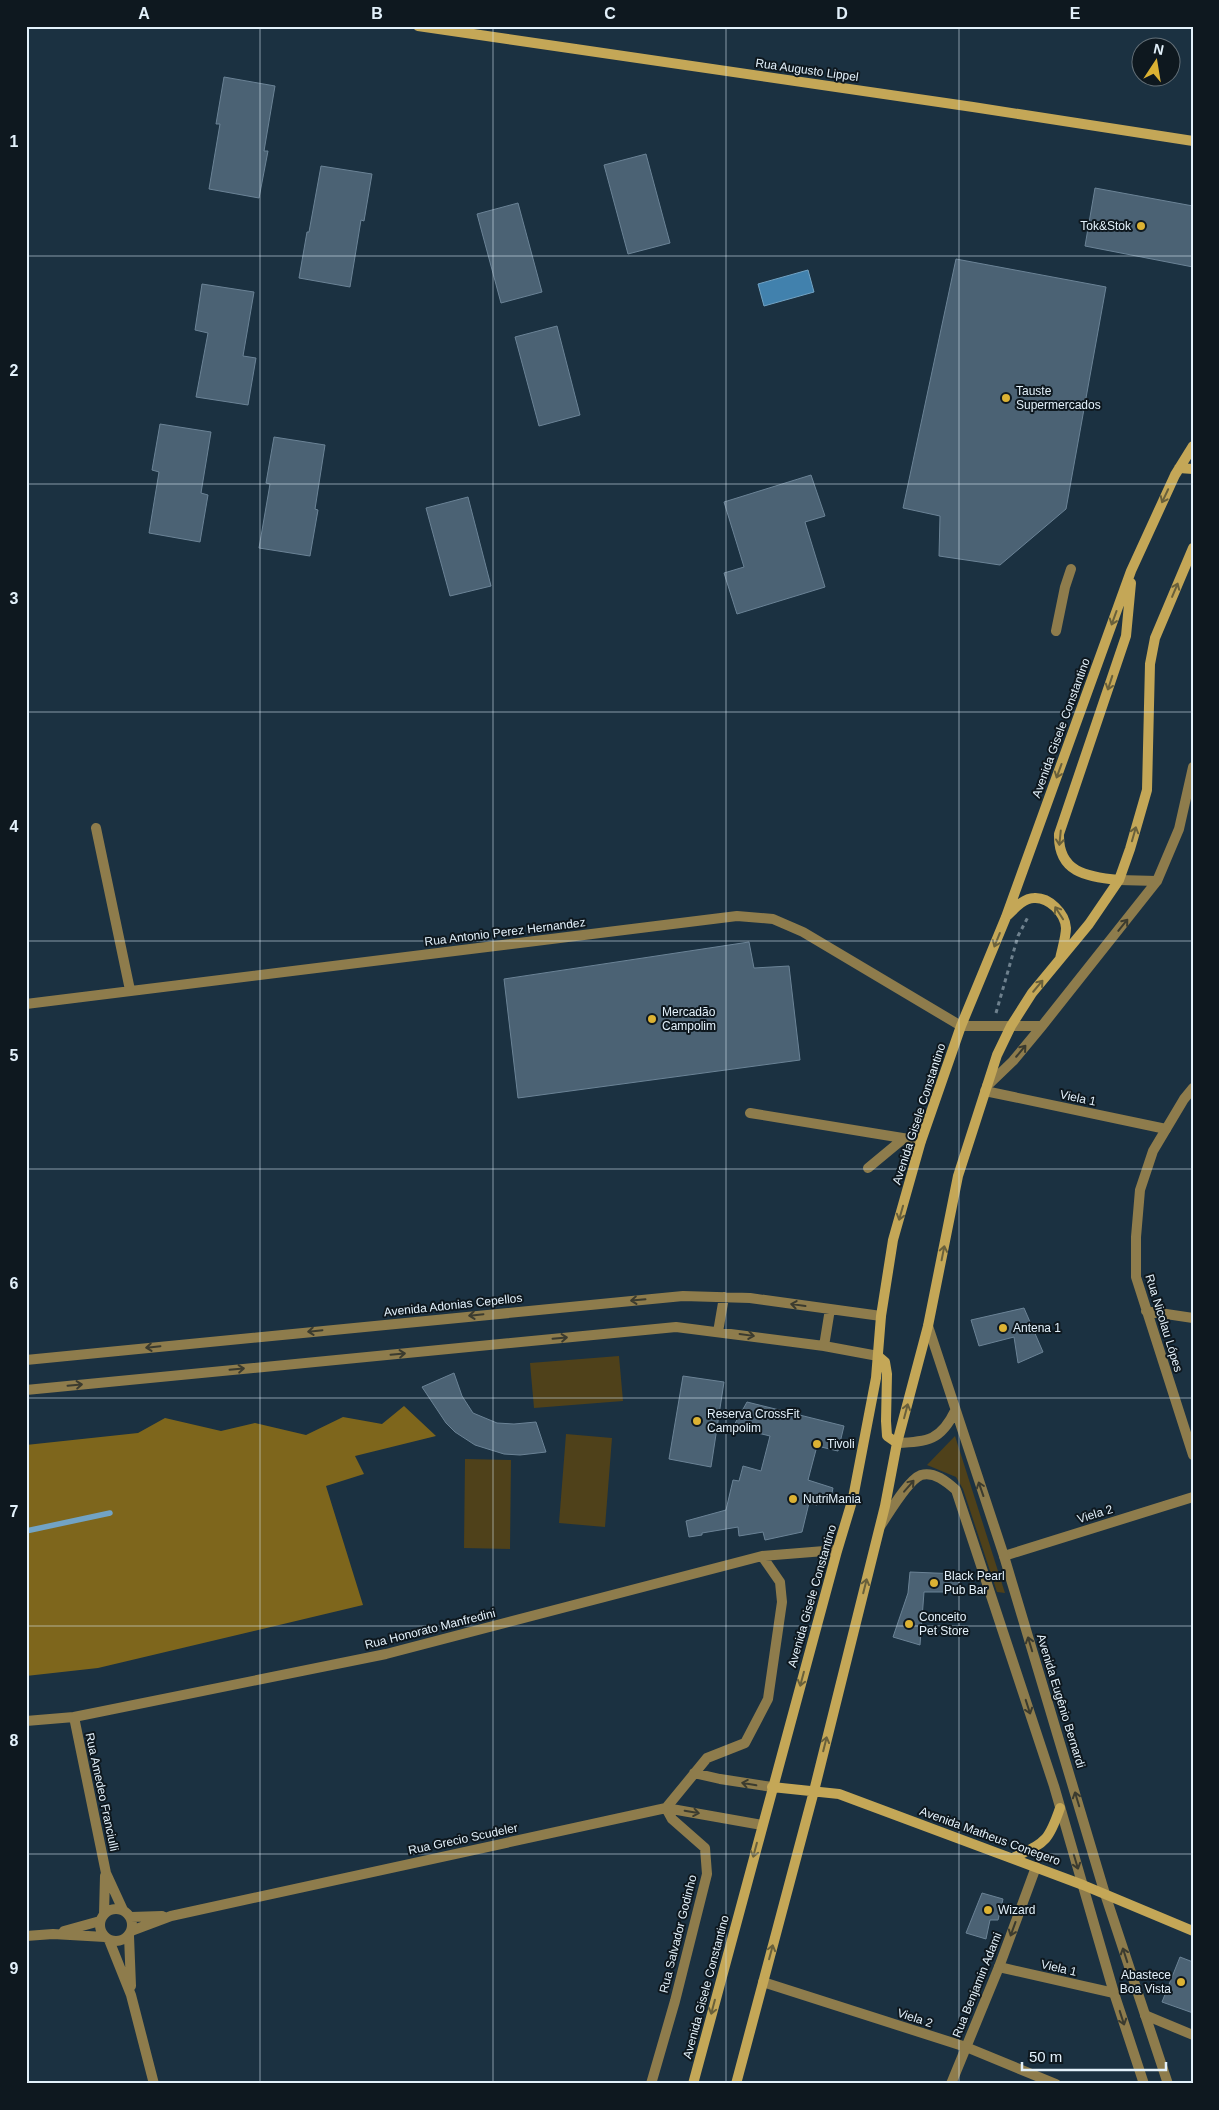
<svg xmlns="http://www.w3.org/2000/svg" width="1219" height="2110" viewBox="0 0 1219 2110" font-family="Helvetica,sans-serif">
<rect width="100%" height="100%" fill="#1b3141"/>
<path fill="#4f411a" d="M 619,1356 L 623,1401 L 534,1408 L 530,1363 Z
M 566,1434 L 612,1438 L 605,1527 L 559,1523 Z
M 955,1436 L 1005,1593 L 997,1592 L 963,1489 L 956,1477 L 927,1465 Z
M 465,1459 L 511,1460 L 510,1549 L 464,1548 Z"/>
<path fill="#7e661c" d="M 404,1406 L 436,1436 L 355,1456 L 364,1474 L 326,1486 L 363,1605 L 98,1668 L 26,1676 L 26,1445 L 138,1433 L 165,1418 L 221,1431 L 255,1423 L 306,1435 L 343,1417 L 382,1424 Z"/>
<path fill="#4181ad" stroke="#72a3c4" d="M 808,270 L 814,292 L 764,306 L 758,284 Z"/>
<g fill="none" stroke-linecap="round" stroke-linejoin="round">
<path stroke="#72a3c4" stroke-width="5.5" d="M 26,1531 L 110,1513"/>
</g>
<path fill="#4b6274" stroke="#6b8396" d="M 224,77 L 275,86 L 264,151 L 268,151 L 259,198 L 209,189 L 220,124 L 216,124 Z
M 646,154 L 670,243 L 628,254 L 604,165 Z
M 321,166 L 372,174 L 364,221 L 361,220 L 350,287 L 299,278 L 307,232 L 309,232 Z
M 1095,188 L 1193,206 L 1193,267 L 1085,246 Z
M 518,203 L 542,292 L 501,303 L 477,214 Z
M 956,259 L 1106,287 L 1066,509 L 1000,565 L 939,556 L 940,516 L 903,508 Z
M 202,284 L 254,292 L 243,356 L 256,358 L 248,405 L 196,397 L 208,333 L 195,330 Z
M 557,326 L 580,415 L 539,426 L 515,337 Z
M 160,424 L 211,432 L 201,493 L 208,495 L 200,542 L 149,533 L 159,472 L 152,470 Z
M 274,437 L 325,445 L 315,509 L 318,510 L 310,556 L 259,548 L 270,484 L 266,483 Z
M 811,475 L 825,516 L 805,522 L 825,587 L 737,614 L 724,573 L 744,567 L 724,502 Z
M 468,497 L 491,586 L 450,596 L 426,508 Z
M 749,942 L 754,968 L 789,966 L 800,1060 L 518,1098 L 504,979 Z
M 1024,1308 L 1043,1352 L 1018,1363 L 1014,1337 L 979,1346 L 971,1320 Z
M 454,1373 L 462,1396 L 473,1413 L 497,1423 L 514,1424 L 536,1422 L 546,1452 L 520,1455 L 504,1454 L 475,1445 L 455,1432 L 446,1423 L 422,1387 Z
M 683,1376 L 724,1382 L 711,1467 L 669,1459 Z
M 747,1402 L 844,1426 L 838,1451 L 817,1446 L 808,1480 L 833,1488 L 830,1503 L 818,1501 L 817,1505 L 809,1503 L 802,1532 L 765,1540 L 763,1532 L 739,1536 L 738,1527 L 702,1533 L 702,1535 L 689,1537 L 686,1521 L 726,1510 L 733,1480 L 739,1481 L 743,1466 L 761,1471 L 770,1436 L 733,1427 Z
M 910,1572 L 959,1574 L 959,1592 L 924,1592 L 920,1645 L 893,1637 L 908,1593 Z
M 982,1893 L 1003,1899 L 998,1920 L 990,1920 L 986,1939 L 966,1933 Z
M 1180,1957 L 1193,1962 L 1193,2013 L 1162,2002 Z"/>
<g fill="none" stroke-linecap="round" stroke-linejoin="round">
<path stroke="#6e818e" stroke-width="3" stroke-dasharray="4 4" stroke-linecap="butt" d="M 996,1013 L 1018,936 L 1028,917"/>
<path stroke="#8e7c4c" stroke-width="10" d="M 1056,631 L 1065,587 L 1071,569
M 985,1091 L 1166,1129
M 750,1113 L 921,1141
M 868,1168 L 903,1139
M 1004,1556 L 1193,1497
M 999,1967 L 1114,1993
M 763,1982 L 966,2047 L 1056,2084
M 1145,2015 L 1193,2035"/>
<path stroke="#8e7c4c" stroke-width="10" d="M 96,828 L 130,990
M 1119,880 L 1157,881
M 26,1004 L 737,916 L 773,919 L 803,932 L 961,1026 L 1042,1026
M 987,1086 L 1013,1061 L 1042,1026 L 1157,881 L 1179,829 L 1193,767
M 1193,1088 L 1184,1099 L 1153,1151 L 1140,1190 L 1136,1237 L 1136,1277 L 1193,1455
M 1146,1311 L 1193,1318
M 928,1326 L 1004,1556 L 1105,1894 L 1168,2084
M 718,1332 L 724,1297
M 824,1346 L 830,1309
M 26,1360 L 683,1296 L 750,1298 L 881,1316
M 26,1390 L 676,1327 L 824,1346 L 878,1356
M 897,1443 C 928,1442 941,1440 955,1411
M 881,1525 C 889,1513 908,1480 921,1475 C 934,1471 947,1482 956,1490 L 1054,1786 L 1114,1993 L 1144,2084
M 74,1717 L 106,1873 L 123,1910
M 26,1721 L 74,1717 L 386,1654 L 762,1556 L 837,1550
M 694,1773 L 720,1779 L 772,1787
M100 1925a16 16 0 1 1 32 0a16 16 0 1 1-32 0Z
M 104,1914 L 105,1876
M 131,1917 L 162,1916
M 64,1931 L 100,1921
M 131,1931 L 171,1916 L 666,1808 L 762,1825
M 26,1936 L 53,1934 L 105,1937
M 129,1936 L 131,1986
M 109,1940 L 131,1995 L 154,2084
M 651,2084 L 675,2001 L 707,1874 L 705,1848 L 672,1819 L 666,1808 L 707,1758 L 745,1743 L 768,1699 L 782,1602 L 780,1582 L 762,1556
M 951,2084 L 999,1967 L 1036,1867"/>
<path stroke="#c4a757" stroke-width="10" d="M 418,26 L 973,107 L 1193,141
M 1179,468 L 1193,469
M 1119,880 C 1086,877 1058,872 1059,834 L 1126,636 L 1131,583
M 1008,915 C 1015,908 1024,898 1034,898 C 1049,897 1065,913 1066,928 C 1066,937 1062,949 1060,959
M 878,1356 L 885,1362 L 887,1374 L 886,1421 L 887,1436 L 897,1443
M 772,1787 L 839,1794 L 1083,1885 L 1193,1931
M 1013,1858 C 1045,1842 1048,1843 1060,1808
M 693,2084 L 837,1551 L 853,1498 L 876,1378 L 881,1316 L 893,1240 L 921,1141 L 961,1026 L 1006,917 L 1131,571 L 1175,475 L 1193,446
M 736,2084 L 814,1791 L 885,1506 L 897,1443 L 928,1326 L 958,1176 L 997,1055 L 1011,1026 L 1032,993 L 1089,924 L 1119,880 L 1130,849 L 1147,790 L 1150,664 L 1155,638 L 1193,548"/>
</g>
<defs><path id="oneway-shaft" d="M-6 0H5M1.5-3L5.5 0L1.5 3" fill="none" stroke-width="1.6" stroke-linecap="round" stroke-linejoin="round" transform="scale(1.25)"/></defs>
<g stroke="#69603b">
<use href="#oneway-shaft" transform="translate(1165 496) rotate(115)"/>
<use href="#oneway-shaft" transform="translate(1175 590) rotate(-67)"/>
<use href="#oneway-shaft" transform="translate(1114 618) rotate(110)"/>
<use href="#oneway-shaft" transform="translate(1110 683) rotate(108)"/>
<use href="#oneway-shaft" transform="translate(1059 771) rotate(110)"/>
<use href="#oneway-shaft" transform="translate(1134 834) rotate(-74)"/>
<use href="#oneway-shaft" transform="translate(1060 838) rotate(96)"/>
<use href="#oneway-shaft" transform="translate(1059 913) rotate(-123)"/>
<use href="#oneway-shaft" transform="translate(997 940) rotate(112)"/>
<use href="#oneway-shaft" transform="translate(1038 986) rotate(-50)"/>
<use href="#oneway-shaft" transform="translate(901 1213) rotate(106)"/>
<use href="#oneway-shaft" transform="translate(943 1253) rotate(-79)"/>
<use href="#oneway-shaft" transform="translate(906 1411) rotate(-75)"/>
<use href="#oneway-shaft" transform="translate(865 1586) rotate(-76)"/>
<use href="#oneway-shaft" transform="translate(802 1679) rotate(105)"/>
<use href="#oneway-shaft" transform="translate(825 1744) rotate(-76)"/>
<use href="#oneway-shaft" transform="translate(755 1850) rotate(105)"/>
<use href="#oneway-shaft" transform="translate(771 1952) rotate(-75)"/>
<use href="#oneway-shaft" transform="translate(713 2007) rotate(105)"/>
</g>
<g stroke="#3b3b2f">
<use href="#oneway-shaft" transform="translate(1123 925) rotate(-51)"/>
<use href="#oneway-shaft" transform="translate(1021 1051) rotate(-50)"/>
<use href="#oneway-shaft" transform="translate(638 1300) rotate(175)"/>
<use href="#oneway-shaft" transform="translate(798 1305) rotate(-172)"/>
<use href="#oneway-shaft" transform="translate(476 1315) rotate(174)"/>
<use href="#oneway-shaft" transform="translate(315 1331) rotate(174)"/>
<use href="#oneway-shaft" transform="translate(747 1335) rotate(8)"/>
<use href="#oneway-shaft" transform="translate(560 1338) rotate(-5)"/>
<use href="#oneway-shaft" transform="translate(153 1347) rotate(174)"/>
<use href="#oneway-shaft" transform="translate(398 1354) rotate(-5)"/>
<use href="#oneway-shaft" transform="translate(237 1369) rotate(-5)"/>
<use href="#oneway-shaft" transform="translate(75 1385) rotate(-5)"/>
<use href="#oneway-shaft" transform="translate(909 1486) rotate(-49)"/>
<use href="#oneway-shaft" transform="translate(981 1489) rotate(-109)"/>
<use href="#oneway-shaft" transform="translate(1030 1644) rotate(-107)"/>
<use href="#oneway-shaft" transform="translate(1028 1707) rotate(72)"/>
<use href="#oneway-shaft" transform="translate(749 1784) rotate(-170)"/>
<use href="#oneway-shaft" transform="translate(1077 1799) rotate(-107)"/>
<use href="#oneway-shaft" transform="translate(692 1812) rotate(10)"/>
<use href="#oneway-shaft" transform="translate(1076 1862) rotate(73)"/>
<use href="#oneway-shaft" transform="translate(1013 1929) rotate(110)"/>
<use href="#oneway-shaft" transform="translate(1125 1955) rotate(-108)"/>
<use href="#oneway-shaft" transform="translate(1122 2018) rotate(72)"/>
</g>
<path fill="none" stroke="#e3f1fb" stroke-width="1" stroke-opacity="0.55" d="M 260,26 L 260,2084M 493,26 L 493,2084M 726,26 L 726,2084M 959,26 L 959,2084M 26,256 L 1193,256M 26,484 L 1193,484M 26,712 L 1193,712M 26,941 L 1193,941M 26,1169 L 1193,1169M 26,1398 L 1193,1398M 26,1626 L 1193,1626M 26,1854 L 1193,1854"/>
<g fill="#dcb233" stroke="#0e181f" stroke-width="2">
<circle cx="1141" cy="226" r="5"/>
<circle cx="1006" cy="398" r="5"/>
<circle cx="652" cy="1019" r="5"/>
<circle cx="1003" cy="1328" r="5"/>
<circle cx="697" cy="1421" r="5"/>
<circle cx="817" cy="1444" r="5"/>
<circle cx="793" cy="1499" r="5"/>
<circle cx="934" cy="1583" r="5"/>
<circle cx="909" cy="1624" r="5"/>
<circle cx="988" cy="1910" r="5"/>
<circle cx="1181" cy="1982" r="5"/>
</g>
<g text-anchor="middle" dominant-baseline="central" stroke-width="4" stroke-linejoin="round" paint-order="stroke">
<g font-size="12" fill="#e3f1fb" stroke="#0e181f">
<text transform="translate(807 70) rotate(8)">Rua Augusto Lippel</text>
<text transform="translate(1061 728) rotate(-70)">Avenida Gisele Constantino</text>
<text transform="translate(505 932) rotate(-7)">Rua Antonio Perez Hernandez</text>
<text transform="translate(1078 1098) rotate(12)">Viela 1</text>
<text transform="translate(919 1114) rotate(-72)">Avenida Gisele Constantino</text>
<text transform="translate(453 1305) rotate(-6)">Avenida Adonias Cepellos</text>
<text transform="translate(1164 1323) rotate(73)">Rua Nicolau Lópes</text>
<text transform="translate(1095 1514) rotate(-17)">Viela 2</text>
<text transform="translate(812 1596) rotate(-74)">Avenida Gisele Constantino</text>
<text transform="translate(430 1629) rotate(-14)">Rua Honorato Manfredini</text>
<text transform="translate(1061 1701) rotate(73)">Avenida Eugênio Bernardi</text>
<text transform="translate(102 1792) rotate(78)">Rua Amedeo Franciulli</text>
<text transform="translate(990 1836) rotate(20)">Avenida Matheus Conegero</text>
<text transform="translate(463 1839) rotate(-12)">Rua Grecio Scudeler</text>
<text transform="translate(678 1934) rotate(-76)">Rua Salvador Godinho</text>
<text transform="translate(1059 1968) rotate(13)">Viela 1</text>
<text transform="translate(977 1985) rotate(-68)">Rua Benjamin Adami</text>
<text transform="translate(706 1987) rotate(-75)">Avenida Gisele Constantino</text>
<text transform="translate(915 2018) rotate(18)">Viela 2</text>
</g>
<g font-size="12" fill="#e3f1fb" stroke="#0e181f" text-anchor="start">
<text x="1131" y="226" text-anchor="end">Tok&amp;Stok</text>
<text x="1016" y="391">Tauste<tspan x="1016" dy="14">Supermercados</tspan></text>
<text x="662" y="1012">Mercadão<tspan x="662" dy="14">Campolim</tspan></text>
<text x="1013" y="1328">Antena 1</text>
<text x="707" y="1414">Reserva CrossFit<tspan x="707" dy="14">Campolim</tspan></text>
<text x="827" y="1444">Tivoli</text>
<text x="803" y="1499">NutriMania</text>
<text x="944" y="1576">Black Pearl<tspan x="944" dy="14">Pub Bar</tspan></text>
<text x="919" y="1617">Conceito<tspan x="919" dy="14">Pet Store</tspan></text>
<text x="998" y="1910">Wizard</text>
<text x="1171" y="1975" text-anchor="end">Abastece<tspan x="1171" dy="14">Boa Vista</tspan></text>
</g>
</g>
<rect width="1219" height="2110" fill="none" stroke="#0e181f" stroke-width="55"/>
<g transform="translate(1156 62) rotate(12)"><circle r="24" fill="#0e181f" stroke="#636f77"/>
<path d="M0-4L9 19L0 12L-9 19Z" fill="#dcb233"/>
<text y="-8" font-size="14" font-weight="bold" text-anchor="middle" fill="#e3f1fb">N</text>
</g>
<path d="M1022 2062v8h144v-8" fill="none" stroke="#e3f1fb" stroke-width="2.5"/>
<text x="1029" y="2062" font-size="15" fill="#e3f1fb" stroke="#0e181f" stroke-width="4" paint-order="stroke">50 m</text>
<rect x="28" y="28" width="1164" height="2054" fill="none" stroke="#e3f1fb" stroke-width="2"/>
<g font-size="16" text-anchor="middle" font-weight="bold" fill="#e3f1fb">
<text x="144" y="19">A</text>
<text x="377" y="19">B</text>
<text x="610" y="19">C</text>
<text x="842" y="19">D</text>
<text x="1075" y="19">E</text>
<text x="14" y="147">1</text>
<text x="14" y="376">2</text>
<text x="14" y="604">3</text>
<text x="14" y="832">4</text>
<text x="14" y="1061">5</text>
<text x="14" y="1289">6</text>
<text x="14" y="1517">7</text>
<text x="14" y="1746">8</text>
<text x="14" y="1974">9</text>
</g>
</svg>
